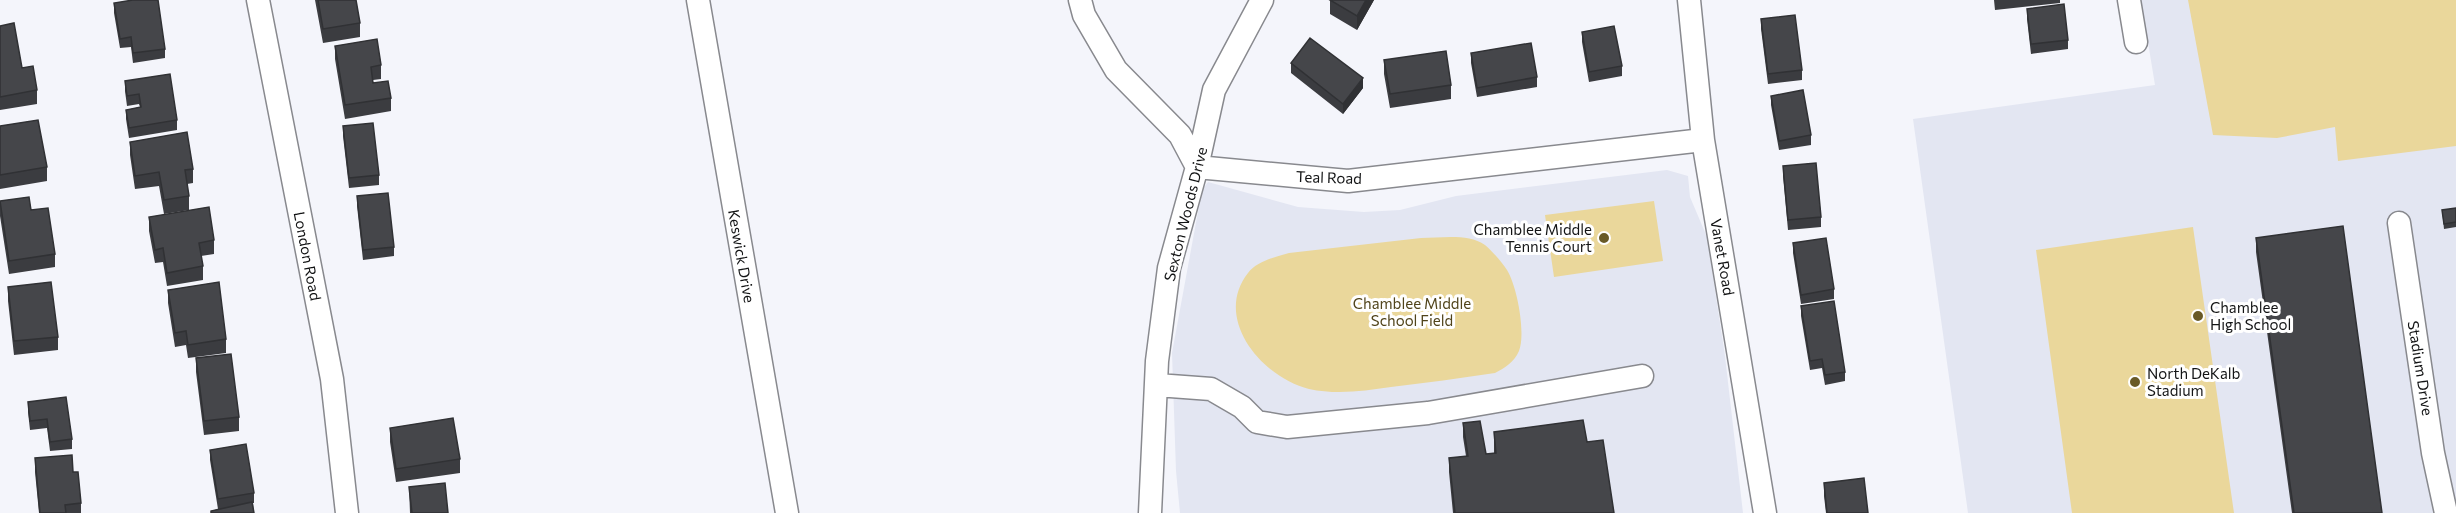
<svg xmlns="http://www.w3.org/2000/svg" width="2456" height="513" viewBox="0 0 2456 513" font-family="Commissioner,sans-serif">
<rect width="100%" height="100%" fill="#f4f5fb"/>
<path fill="#e3e6f2" d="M 2141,0 L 2456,0 L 2456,513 L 1968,513 L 1913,119 L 2155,85 Z
M 1667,170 L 1688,176 L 1690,197 L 1707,237 L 1725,356 L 1743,513 L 1180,513 L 1176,471 L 1172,353 L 1202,190 L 1208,182 L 1298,207 L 1364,212 L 1400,210 L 1456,196 Z"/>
<path fill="#ead79b" d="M 2188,0 L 2456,0 L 2456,146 L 2338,161 L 2335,127 L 2277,138 L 2213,135 Z
M 1654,201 L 1663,261 L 1554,277 L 1545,215 Z
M 2193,227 L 2234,513 L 2072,513 L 2036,250 Z
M 1421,238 C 1441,238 1468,233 1485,245 C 1492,251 1502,262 1507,270 C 1517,286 1526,333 1519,351 C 1514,362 1505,368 1495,373 C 1460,378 1426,383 1391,387 C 1364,391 1337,395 1309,389 C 1263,378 1212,319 1248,273 C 1257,261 1275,257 1289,253 Z"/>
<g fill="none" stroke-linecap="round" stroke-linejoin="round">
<g stroke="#88898e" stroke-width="25">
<path id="street" d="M 258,0 L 332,379 L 347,513
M 698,0 L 787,513
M 1080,0 L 1084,15 L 1116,70 L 1180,135 L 1197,167 L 1348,181 L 1703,140
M 1689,0 L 1703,140 L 1765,513
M 2129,0 L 2136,42
M 2399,223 L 2433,453 L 2446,513
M 1157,385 L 1211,389 L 1242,407 L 1257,422 L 1287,427 L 1428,413 L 1642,376
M 1150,513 L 1157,361 L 1169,268 L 1197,167 L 1214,90 L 1262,0"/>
</g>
<use href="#street" stroke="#fff" stroke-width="22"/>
</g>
<path fill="#3b3c40" d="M 315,0 L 356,0 L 360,23 L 360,37 L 323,43 Z
M 1330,0 L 1374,0 L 1357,30 L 1330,14 Z
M 1994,0 L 2060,0 L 2060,3 L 1995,10 Z
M 114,3 L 165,49 L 165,58 L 133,63 L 131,47 L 120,48 L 114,13 Z
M 2027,9 L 2068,40 L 2068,49 L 2031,54 L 2027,19 Z
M 1761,19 L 1802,70 L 1802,80 L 1768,84 L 1761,29 Z
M 0,26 L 22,68 L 37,90 L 37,104 L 0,110 Z
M 1582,32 L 1622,66 L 1622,76 L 1589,82 L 1582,42 Z
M 335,46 L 381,65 L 381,79 L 373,80 L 373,83 L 391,98 L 391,111 L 345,119 L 335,59 Z
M 1471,53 L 1537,77 L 1537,87 L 1477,97 L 1471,63 Z
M 1384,60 L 1451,85 L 1451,99 L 1390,108 L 1384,74 Z
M 1291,63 L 1363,88 L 1343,114 L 1291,73 Z
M 125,81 L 177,120 L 177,130 L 129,138 L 126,119 L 126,110 L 140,107 L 139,104 L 127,106 L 125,91 Z
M 1771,96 L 1811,135 L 1811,145 L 1779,150 L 1771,105 Z
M 0,126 L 47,167 L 47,181 L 0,189 Z
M 343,126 L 379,175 L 379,185 L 349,188 L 343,136 Z
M 130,142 L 193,169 L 193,183 L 187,184 L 189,196 L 189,210 L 164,214 L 159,186 L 135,189 L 130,155 Z
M 1783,166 L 1821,217 L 1821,227 L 1788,230 L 1783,176 Z
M 357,196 L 394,247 L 394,256 L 363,260 L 357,206 Z
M 0,201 L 31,210 L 55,254 L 55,267 L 9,274 L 0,216 Z
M 2456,208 L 2456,227 L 2444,229 L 2442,210 Z
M 149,217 L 214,240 L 214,254 L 201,256 L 203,266 L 203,280 L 167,286 L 163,262 L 155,263 L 149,231 Z
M 2256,238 L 2382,513 L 2292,513 L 2256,252 Z
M 1793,243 L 1834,289 L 1834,299 L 1801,304 L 1793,253 Z
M 8,287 L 58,337 L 58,350 L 14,355 L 8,301 Z
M 168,290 L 226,339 L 226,353 L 188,358 L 186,345 L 175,347 L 168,303 Z
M 1801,306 L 1845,372 L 1845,381 L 1825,385 L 1822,368 L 1810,370 L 1801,316 Z
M 196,358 L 239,417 L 239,431 L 204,435 L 196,372 Z
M 28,402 L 72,439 L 72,449 L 50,451 L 47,428 L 30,430 L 28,412 Z
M 1463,423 L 1486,454 L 1494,453 L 1494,432 L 1587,442 L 1614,513 L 1453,513 L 1449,472 L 1449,458 L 1466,456 L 1463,437 Z
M 390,428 L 460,459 L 460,473 L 396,482 L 390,442 Z
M 210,450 L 254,493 L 254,503 L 253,503 L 254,513 L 211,513 L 211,511 L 218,509 L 210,460 Z
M 35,458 L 73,472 L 81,503 L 81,513 L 39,513 L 35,472 Z
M 1824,483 L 1868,513 L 1826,513 L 1824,496 Z
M 409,487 L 448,513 L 410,513 Z"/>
<path fill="#303134" d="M 1366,0 L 1374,0 L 1357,30 L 1357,16 Z
M 1363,78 L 1363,88 L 1343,114 L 1343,104 Z"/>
<path fill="#45464a" stroke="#303134" stroke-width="1.5" d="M 133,0 L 158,0 L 165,49 L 133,53 L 131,37 L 120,39 L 114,3 Z
M 318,0 L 356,0 L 360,23 L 323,29 Z
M 1330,0 L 1366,0 L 1357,16 Z
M 2064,4 L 2068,40 L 2031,44 L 2027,9 Z
M 1795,15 L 1802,70 L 1768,74 L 1761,19 Z
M 14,23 L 22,68 L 33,66 L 37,90 L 0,97 L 0,26 Z
M 1614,26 L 1622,66 L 1589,72 L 1582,32 Z
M 1310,38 L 1363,78 L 1343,104 L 1291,63 Z
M 377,39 L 381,65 L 371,67 L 373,83 L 388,81 L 391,98 L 345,105 L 335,46 Z
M 1531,43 L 1537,77 L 1477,88 L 1471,53 Z
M 1446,51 L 1451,85 L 1390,94 L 1384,60 Z
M 170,74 L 177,120 L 129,128 L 126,110 L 141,107 L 139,94 L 127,96 L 125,81 Z
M 1803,90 L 1811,135 L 1779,141 L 1771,96 Z
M 38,120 L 47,167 L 0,175 L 0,126 Z
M 373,123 L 379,175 L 349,178 L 343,126 Z
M 187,132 L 193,169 L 185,170 L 189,196 L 164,200 L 159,172 L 135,176 L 130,142 Z
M 1816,163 L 1821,217 L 1788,220 L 1783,166 Z
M 388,193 L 394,247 L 363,250 L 357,196 Z
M 29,197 L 31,210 L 48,208 L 55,254 L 9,261 L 0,201 Z
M 209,207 L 214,240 L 199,243 L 203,266 L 167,273 L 163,248 L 155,250 L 149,217 Z
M 2456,208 L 2456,222 L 2444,224 L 2442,210 Z
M 2343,226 L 2382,513 L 2294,513 L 2256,238 Z
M 1826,238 L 1834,289 L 1801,295 L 1793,243 Z
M 51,282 L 58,337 L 14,341 L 8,287 Z
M 219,282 L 226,339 L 188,345 L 186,331 L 175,333 L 168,290 Z
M 1834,301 L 1845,372 L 1825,375 L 1822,359 L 1810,361 L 1801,306 Z
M 231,354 L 239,417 L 204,421 L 196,358 Z
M 66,397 L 72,439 L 50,442 L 47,419 L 30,421 L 28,402 Z
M 453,418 L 460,459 L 396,469 L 390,428 Z
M 1583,420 L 1587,442 L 1603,440 L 1614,513 L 1455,513 L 1449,458 L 1468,456 L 1463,423 L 1480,421 L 1486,454 L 1496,453 L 1494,432 Z
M 246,444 L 254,493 L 218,499 L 210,450 Z
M 72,455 L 73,472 L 78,472 L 81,503 L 65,505 L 66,513 L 40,513 L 35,458 Z
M 1864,478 L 1868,513 L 1827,513 L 1824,483 Z
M 445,483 L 448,513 L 412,513 L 409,487 Z
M 252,502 L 254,513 L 211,513 L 211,511 Z"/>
<g fill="#695a27" stroke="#fff" stroke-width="2">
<circle cx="1604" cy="238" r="6"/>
<circle cx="2198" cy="316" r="6"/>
<circle cx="2135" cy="382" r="6"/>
</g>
<g text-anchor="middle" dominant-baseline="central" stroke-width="6" stroke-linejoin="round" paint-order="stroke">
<g font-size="15" fill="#131415" stroke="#fff">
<text transform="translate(1329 177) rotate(2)">Teal Road</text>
<text transform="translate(1185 214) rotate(-76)">Sexton Woods Drive</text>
<text transform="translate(308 256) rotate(79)">London Road</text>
<text transform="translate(742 256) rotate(80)">Keswick Drive</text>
<text transform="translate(1723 257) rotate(80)">Vanet Road</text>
<text transform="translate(2421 368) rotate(81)">Stadium Drive</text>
</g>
<g font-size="15" fill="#131415" stroke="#fff" text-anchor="start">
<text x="1592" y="229" text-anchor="end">Chamblee Middle<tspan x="1592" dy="17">Tennis Court</tspan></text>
<text x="2210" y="307">Chamblee<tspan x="2210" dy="17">High School</tspan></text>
<text x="2147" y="373">North DeKalb<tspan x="2147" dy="17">Stadium</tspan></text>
</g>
<g font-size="15" fill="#51441b" stroke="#fff">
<text x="1412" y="303">Chamblee Middle<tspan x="1412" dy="17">School Field</tspan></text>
</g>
</g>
</svg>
